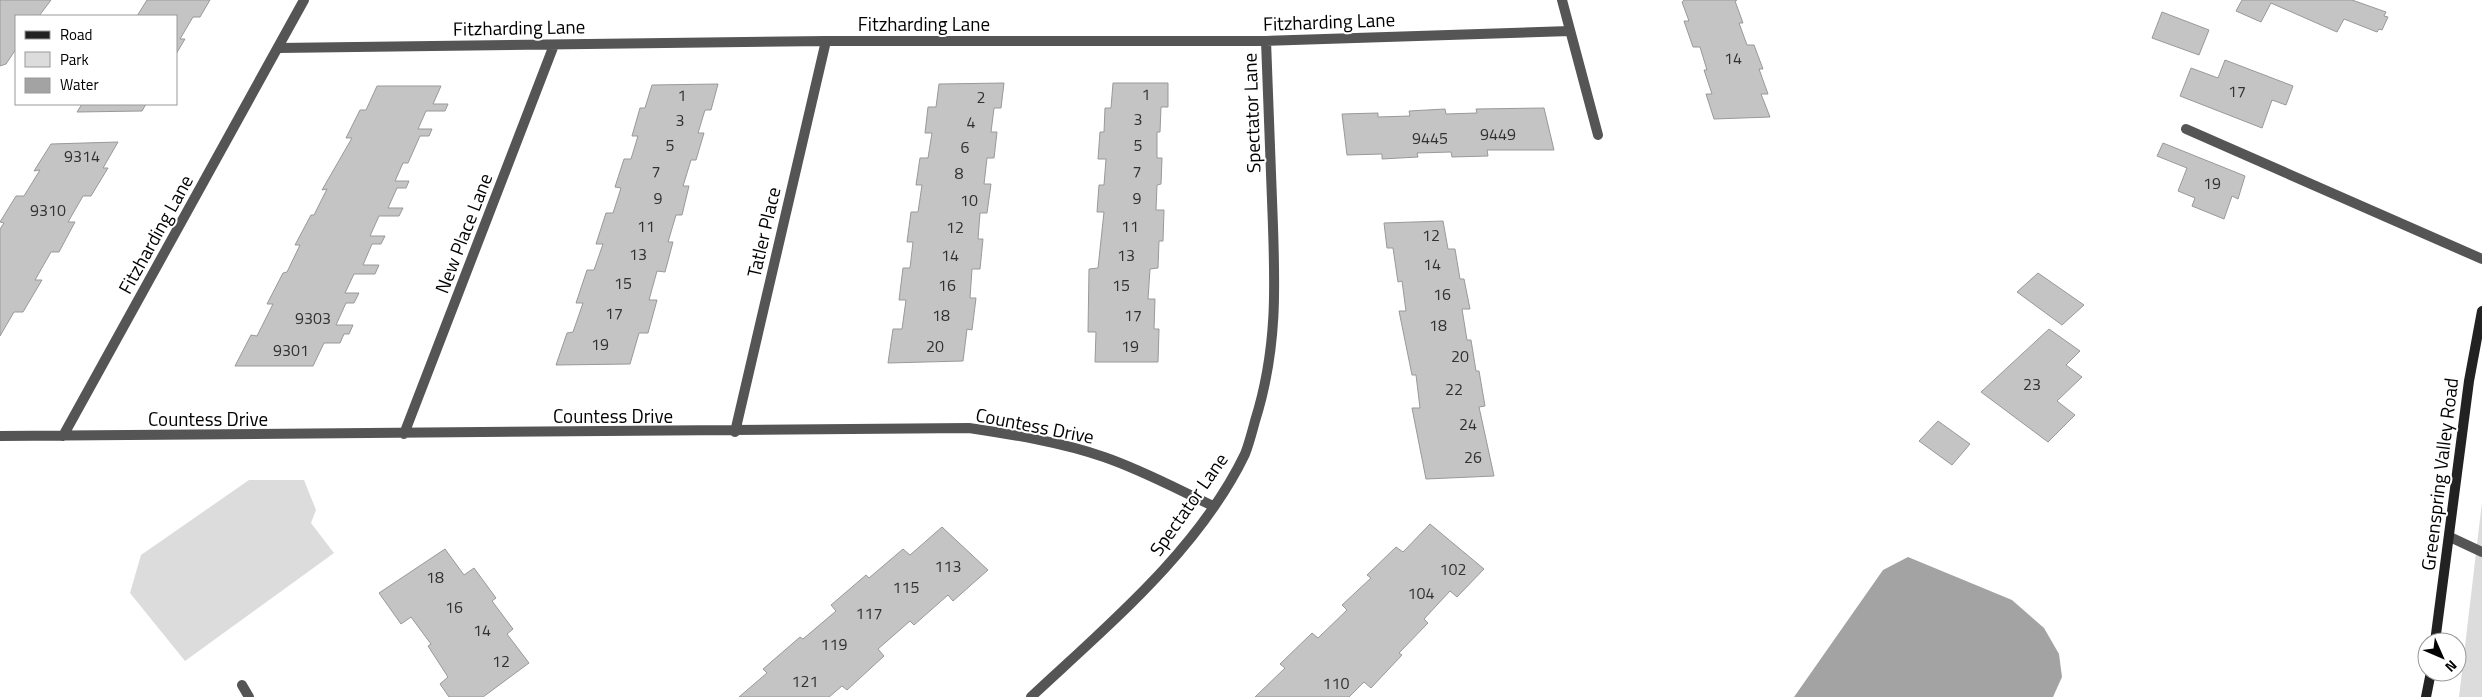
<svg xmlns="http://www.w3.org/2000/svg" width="2482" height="697" viewBox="0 0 2482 697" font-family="'Titillium Web',sans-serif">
<rect width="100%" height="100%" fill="#fff"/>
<path fill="#dcdcdc" d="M 249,480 L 304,480 L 316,510 L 311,523 L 334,553 L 185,661 L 130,593 L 141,555 Z
M 2482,502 L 2482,697 L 2459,697 Z"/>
<path fill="#a3a3a3" d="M 1908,557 L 2012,600 L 2044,628 L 2059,654 L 2062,677 L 2053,697 L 1794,697 L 1883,570 Z"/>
<path fill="#c4c4c4" stroke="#999" d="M 0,0 L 51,0 L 39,16 L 16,16 L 16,49 L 6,64 L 0,66 Z
M 147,0 L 210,0 L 200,17 L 193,17 L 180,39 L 185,39 L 176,54 L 176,16 L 137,16 Z
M 1684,0 L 1737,0 L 1735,1 L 1743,23 L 1739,23 L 1747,45 L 1754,45 L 1763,69 L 1759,69 L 1768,94 L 1761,94 L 1770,117 L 1714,119 L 1706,94 L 1712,94 L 1704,70 L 1707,70 L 1700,47 L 1693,47 L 1684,21 L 1689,21 L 1682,2 Z
M 2242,0 L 2352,0 L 2386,12 L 2384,16 L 2388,17 L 2382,30 L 2379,29 L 2377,32 L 2344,19 L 2337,32 L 2271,3 L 2261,22 L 2236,11 Z
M 2162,12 L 2209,30 L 2199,55 L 2152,38 Z
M 2225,60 L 2293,86 L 2286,105 L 2272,100 L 2262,128 L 2180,96 L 2191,68 L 2218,78 Z
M 1004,83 L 1001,108 L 994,108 L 991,132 L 997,132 L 994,158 L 987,158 L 984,184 L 991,184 L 987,213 L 980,213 L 978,239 L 983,239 L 980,269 L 972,269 L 970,298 L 976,298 L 972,330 L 967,329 L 963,361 L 888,363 L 893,329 L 902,329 L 906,300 L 899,300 L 903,268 L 910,268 L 913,242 L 907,242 L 911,212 L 918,212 L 922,185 L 916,185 L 920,158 L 928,158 L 932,133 L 925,133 L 928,107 L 936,107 L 939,84 Z
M 1113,83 L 1168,83 L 1168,107 L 1161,107 L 1160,132 L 1157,132 L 1157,158 L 1162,158 L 1161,184 L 1157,185 L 1156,210 L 1164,210 L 1163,241 L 1159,241 L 1158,268 L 1150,269 L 1148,299 L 1155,299 L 1154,329 L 1159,329 L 1158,362 L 1095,362 L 1096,332 L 1088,332 L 1089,269 L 1098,268 L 1104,212 L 1097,212 L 1099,185 L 1104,185 L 1106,159 L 1098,159 L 1100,132 L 1104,132 L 1105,108 L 1111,108 Z
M 718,84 L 711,110 L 705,110 L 698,133 L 704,133 L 696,160 L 691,160 L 683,186 L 689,186 L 682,215 L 676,215 L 668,242 L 673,242 L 665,272 L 657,271 L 649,300 L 657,300 L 648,333 L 639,333 L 630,364 L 556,365 L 567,333 L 573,332 L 583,303 L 576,303 L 587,270 L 594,270 L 603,244 L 596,244 L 606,213 L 613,213 L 621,188 L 615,187 L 624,159 L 631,159 L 638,136 L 632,136 L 640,108 L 645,108 L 652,85 Z
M 377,86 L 441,86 L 433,104 L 448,104 L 445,111 L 426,111 L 418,129 L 432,129 L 429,136 L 420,136 L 408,163 L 403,163 L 395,181 L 409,181 L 406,188 L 397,188 L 388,208 L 403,208 L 399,216 L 379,216 L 370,236 L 385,236 L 381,244 L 372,244 L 363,265 L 379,265 L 375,274 L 354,274 L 345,293 L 359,293 L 354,303 L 346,303 L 336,325 L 353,325 L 349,334 L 344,334 L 340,343 L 324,343 L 313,366 L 235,366 L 251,335 L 257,336 L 273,304 L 267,304 L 283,273 L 287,272 L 300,245 L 295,245 L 311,215 L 314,215 L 327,189 L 322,190 L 352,138 L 346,138 L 360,110 L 366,110 Z
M 82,104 L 146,104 L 142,111 L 77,112 Z
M 1544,108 L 1554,150 L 1487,150 L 1488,156 L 1452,157 L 1451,152 L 1417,153 L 1418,157 L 1382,159 L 1382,154 L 1347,155 L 1342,114 L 1378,113 L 1378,117 L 1410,116 L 1409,111 L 1445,109 L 1446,114 L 1477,113 L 1476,109 Z
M 118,142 L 103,168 L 108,168 L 91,196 L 83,196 L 68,222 L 75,222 L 59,252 L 51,252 L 35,280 L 42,280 L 23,312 L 14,312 L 0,336 L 0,229 L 4,223 L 0,222 L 16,196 L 24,196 L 40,170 L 34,171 L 51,144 Z
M 2163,143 L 2245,176 L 2238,199 L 2232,196 L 2224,219 L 2192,206 L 2195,198 L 2178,191 L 2187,168 L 2157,156 Z
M 1443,221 L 1448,249 L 1455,249 L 1460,279 L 1464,279 L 1470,309 L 1462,309 L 1467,340 L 1471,340 L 1476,371 L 1479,371 L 1485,406 L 1479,407 L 1494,476 L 1426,479 L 1412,408 L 1420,408 L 1416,375 L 1412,375 L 1399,311 L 1406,311 L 1402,281 L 1398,282 L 1393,248 L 1387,248 L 1384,223 Z
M 2038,273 L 2084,305 L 2062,325 L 2017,292 Z
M 2049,329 L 2080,351 L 2066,365 L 2082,377 L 2057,401 L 2075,415 L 2048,442 L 1981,392 Z
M 1938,421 L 1970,444 L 1952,465 L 1919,441 Z
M 1430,524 L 1484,569 L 1457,597 L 1450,591 L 1424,619 L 1428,623 L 1399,653 L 1402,655 L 1371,688 L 1364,682 L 1349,697 L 1255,697 L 1285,668 L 1280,664 L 1312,633 L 1318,638 L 1347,610 L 1342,605 L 1371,578 L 1367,575 L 1396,547 L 1403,552 Z
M 942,527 L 988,570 L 953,601 L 948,595 L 914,625 L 910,621 L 878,649 L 884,656 L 847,690 L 842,686 L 829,697 L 739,697 L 767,673 L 763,669 L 800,637 L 803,639 L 836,611 L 831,605 L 866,575 L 869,578 L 903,549 L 910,555 Z
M 445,549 L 464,575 L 474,568 L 496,598 L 492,601 L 513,629 L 507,634 L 529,663 L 483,697 L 449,697 L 440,684 L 448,677 L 428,646 L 431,644 L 411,617 L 401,624 L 379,593 Z"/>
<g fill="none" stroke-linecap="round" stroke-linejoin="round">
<path stroke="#555" stroke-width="10" d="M 2186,129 L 2482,259
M 2450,537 L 2482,552"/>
<path stroke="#555" stroke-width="10" d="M 1562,0 L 1598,135
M 278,48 L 826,41 L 1266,41 L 1570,31
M 735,432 L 826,41
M 404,434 L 554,45
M 0,436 L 969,428 C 1015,435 1061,442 1104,457 C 1142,470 1177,489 1213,506
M 63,436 L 304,0
M 242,685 L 249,697
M 1031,697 C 1107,626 1199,550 1245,454 C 1249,444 1252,432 1255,421 C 1279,345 1275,278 1272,200 C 1270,147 1268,94 1266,41"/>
<path stroke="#222" stroke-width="10" d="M 2435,642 L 2469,381 L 2482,311
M 2426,697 L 2431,672"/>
</g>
<g text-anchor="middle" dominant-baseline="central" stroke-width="4" stroke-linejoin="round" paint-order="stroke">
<g font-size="16" fill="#313131">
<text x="1733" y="58">14</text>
<text x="2237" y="91">17</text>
<text x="1146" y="94">1</text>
<text x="682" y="95">1</text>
<text x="981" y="97">2</text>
<text x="1138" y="119">3</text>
<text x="680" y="120">3</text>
<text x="971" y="122">4</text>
<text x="1498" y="134">9449</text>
<text x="1430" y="138">9445</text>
<text x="670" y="145">5</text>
<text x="1138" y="145">5</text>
<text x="965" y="147">6</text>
<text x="82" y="156">9314</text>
<text x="656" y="171">7</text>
<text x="1137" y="171">7</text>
<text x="959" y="173">8</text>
<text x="2212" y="183">19</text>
<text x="658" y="198">9</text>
<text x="1137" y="198">9</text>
<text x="969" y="200">10</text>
<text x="48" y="210">9310</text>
<text x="646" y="226">11</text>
<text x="1130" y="226">11</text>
<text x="955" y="227">12</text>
<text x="1431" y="235">12</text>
<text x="638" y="254">13</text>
<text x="950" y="255">14</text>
<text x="1126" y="255">13</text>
<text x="1432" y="264">14</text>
<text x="623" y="283">15</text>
<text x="947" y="285">16</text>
<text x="1121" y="285">15</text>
<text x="1442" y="294">16</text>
<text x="614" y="313">17</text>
<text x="941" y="315">18</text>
<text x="1133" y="315">17</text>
<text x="313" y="318">9303</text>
<text x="1438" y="325">18</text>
<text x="600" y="344">19</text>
<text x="935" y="346">20</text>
<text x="1130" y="346">19</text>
<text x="291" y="350">9301</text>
<text x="1460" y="356">20</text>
<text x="2032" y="384">23</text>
<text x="1454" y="389">22</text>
<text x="1468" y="424">24</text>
<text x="1473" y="457">26</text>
<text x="948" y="566">113</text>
<text x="1453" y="569">102</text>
<text x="435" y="577">18</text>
<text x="906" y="587">115</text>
<text x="1421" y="593">104</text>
<text x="454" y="607">16</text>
<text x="869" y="613">117</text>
<text x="482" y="630">14</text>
<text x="834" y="644">119</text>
<text x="501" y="661">12</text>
<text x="805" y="681">121</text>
<text x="1336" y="683">110</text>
</g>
<g font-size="19" fill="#000" stroke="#fff">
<text transform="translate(1329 21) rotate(-2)">Fitzharding Lane</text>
<text x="924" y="23">Fitzharding Lane</text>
<text transform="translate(519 27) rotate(-1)">Fitzharding Lane</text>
<text transform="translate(1251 113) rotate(-92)">Spectator Lane</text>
<text transform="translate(763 232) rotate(-77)">Tatler Place</text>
<text transform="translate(463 233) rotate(-69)">New Place Lane</text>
<text transform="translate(155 234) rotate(-61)">Fitzharding Lane</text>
<text x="613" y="415">Countess Drive</text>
<text x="208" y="418">Countess Drive</text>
<text transform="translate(1035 425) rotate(11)">Countess Drive</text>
<text transform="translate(2439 474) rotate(-83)">Greenspring Valley Road</text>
<text transform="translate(1188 504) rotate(-55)">Spectator Lane</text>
</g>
</g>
<rect x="15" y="15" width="162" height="90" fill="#ffffff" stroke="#999999"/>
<rect x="25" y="31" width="25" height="8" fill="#222222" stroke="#999999"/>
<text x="60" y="40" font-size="15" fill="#000000">Road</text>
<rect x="25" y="52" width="25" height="15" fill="#dcdcdc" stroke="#999999"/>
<text x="60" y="65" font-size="15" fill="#000000">Park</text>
<rect x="25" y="78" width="25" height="15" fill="#a3a3a3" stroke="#999999"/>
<text x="60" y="90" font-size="15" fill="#000000">Water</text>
<g transform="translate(2442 657) rotate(135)"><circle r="24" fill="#ffffff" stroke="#999999"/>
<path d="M0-4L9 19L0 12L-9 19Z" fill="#000000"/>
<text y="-8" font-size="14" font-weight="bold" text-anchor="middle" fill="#000000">N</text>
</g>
</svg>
